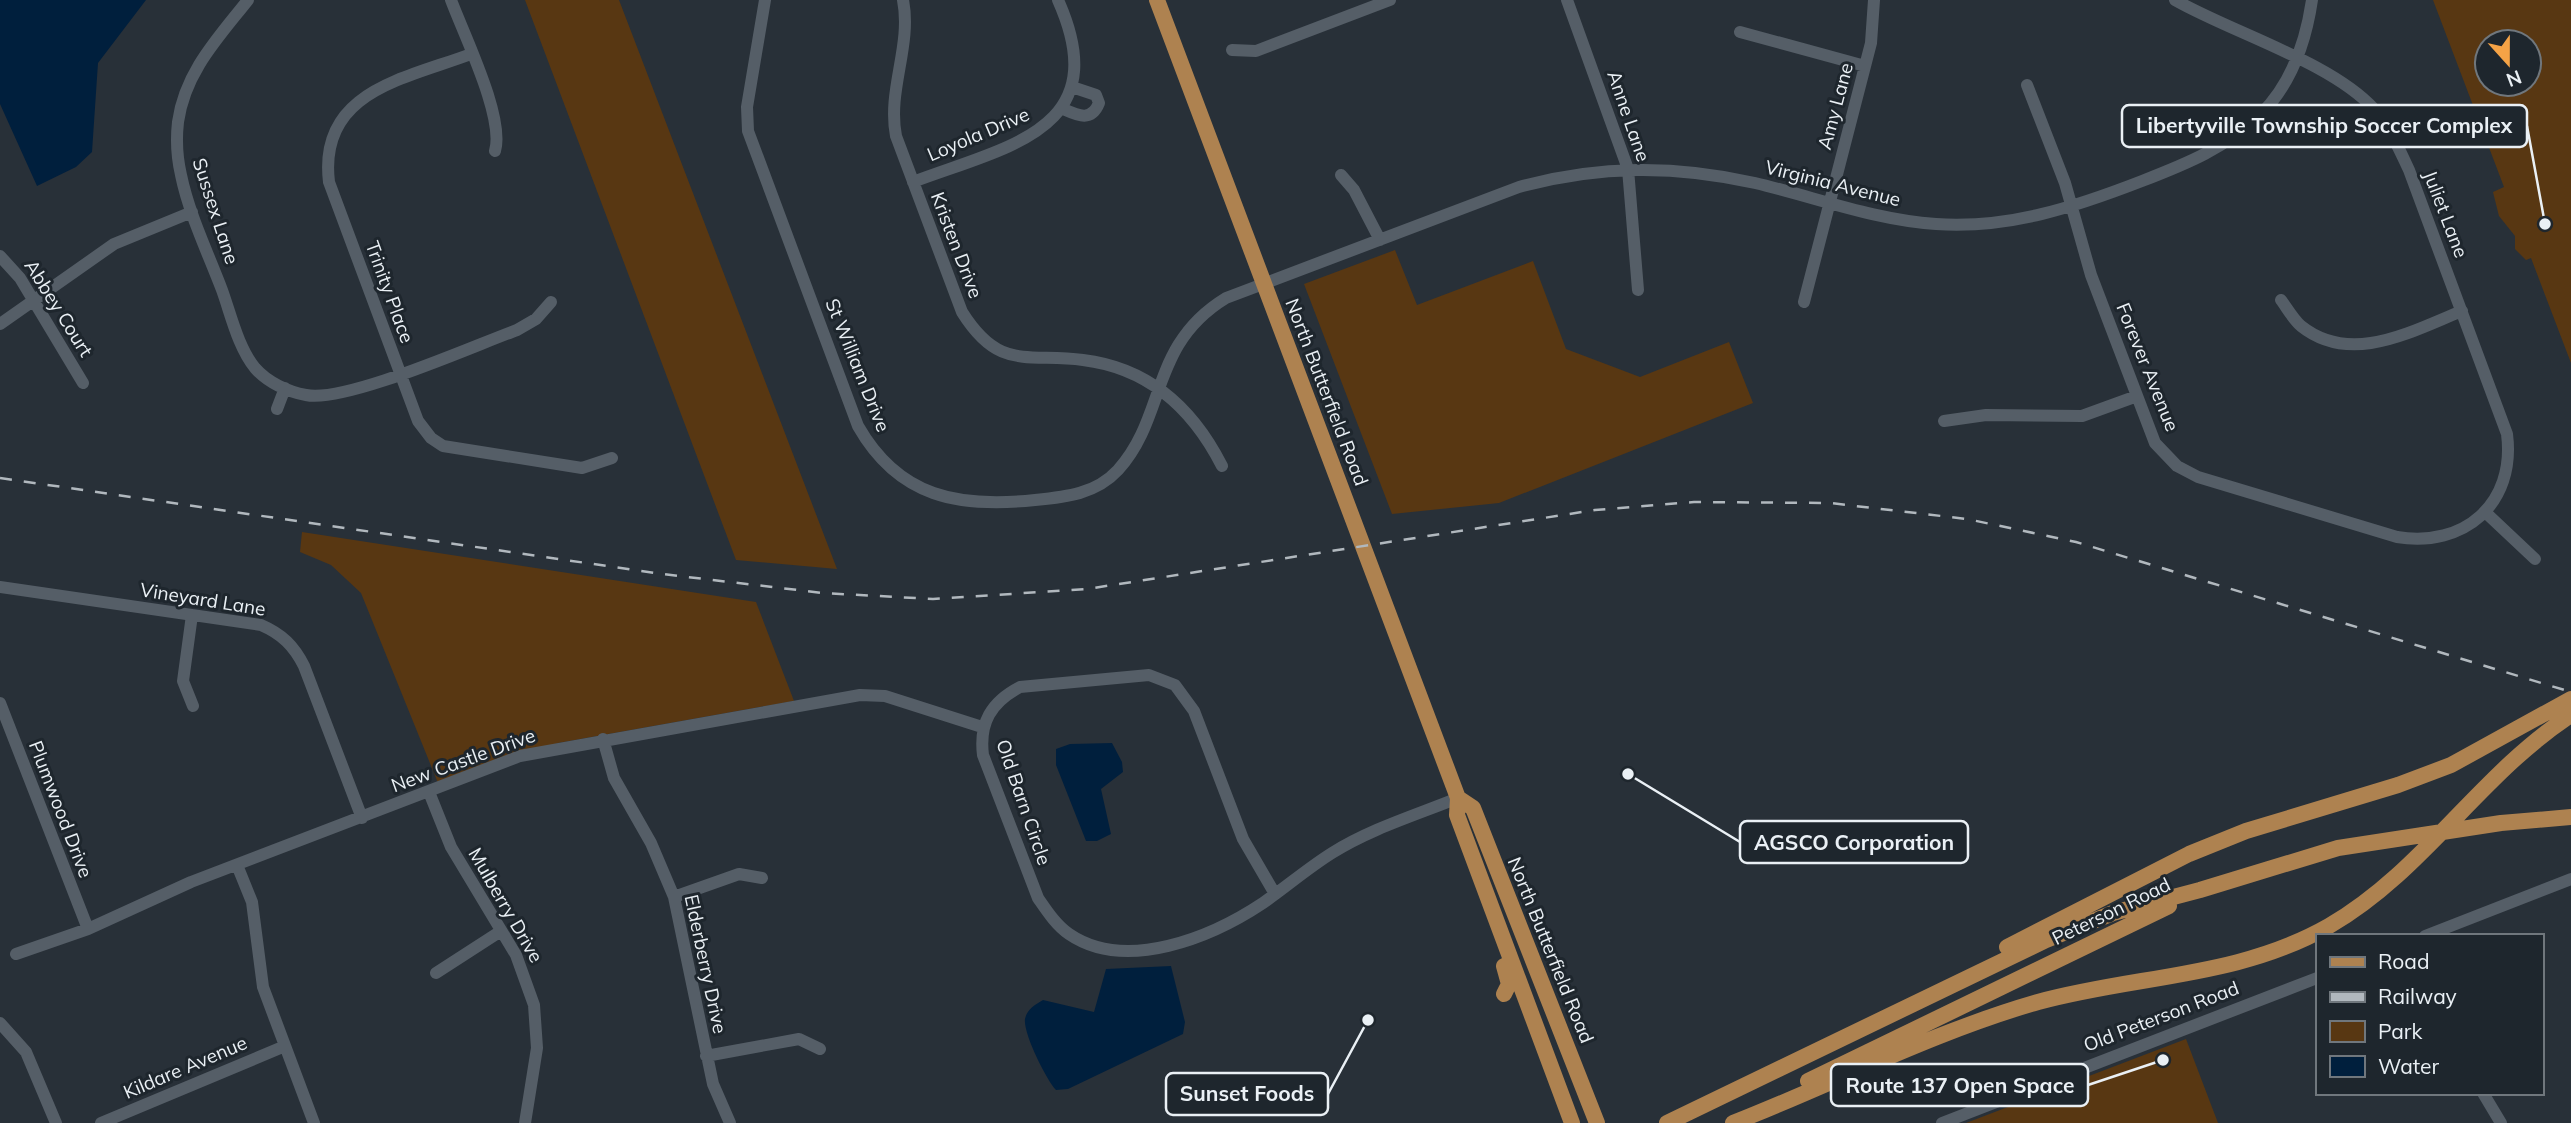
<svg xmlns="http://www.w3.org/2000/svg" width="2571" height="1123" viewBox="0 0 2571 1123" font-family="Mulish,sans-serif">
<rect width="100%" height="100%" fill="#283038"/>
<path fill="#583712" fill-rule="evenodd" d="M 525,0 L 619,0 L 837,569 L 736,560 Z
M 2433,0 L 2571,0 L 2571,363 L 2531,258 L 2526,260 L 2515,249 L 2515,236 L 2499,216 L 2493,192 L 2504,187 ZM 2487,42 L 2529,42 L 2529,84 L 2487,84 Z
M 1395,250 L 1417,305 L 1533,261 L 1566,349 L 1640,377 L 1729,342 L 1753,403 L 1499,503 L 1392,514 L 1304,284 Z
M 302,532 L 756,602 L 794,701 L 558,743 L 438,783 L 361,593 L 331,565 L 300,552 Z
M 2186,1039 L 2218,1123 L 1966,1123 Z"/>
<path fill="#001f3d" d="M 0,0 L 146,0 L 98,63 L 92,152 L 76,167 L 37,186 L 0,104 Z
M 1112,743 L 1122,762 L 1123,772 L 1101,789 L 1111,834 L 1097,841 L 1086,841 L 1056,765 L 1056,749 L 1070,744 Z
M 1171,966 L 1185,1022 L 1183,1034 L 1068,1089 L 1056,1090 C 1046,1079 1023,1033 1025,1019 C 1027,1009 1035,1005 1043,1000 L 1094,1012 L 1106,969 Z"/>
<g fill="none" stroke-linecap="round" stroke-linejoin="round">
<path stroke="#555e67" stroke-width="12" d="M 248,0 C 218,38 185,72 178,122 C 176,140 177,158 181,175 C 189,214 208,253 222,290 C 231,315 238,347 255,368 C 267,382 288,392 306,395 C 346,403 473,346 517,330 L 536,319 L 551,302
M 451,0 C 464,35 505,118 495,151
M 765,0 L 747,107 L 748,131 L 858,426 C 899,498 959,508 1035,500 C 1066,497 1096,494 1118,470 C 1167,416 1149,345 1226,298 L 1519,187 C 1599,165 1675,165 1755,183 C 1815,197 1874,220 1936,224 C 2009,229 2075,207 2142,181 C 2186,164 2226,148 2261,114 C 2291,84 2306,41 2312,0
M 903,0 C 912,46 887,90 896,136 L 962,312 C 999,371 1026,353 1083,360 C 1149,368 1193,409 1222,466
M 1567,0 L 1628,169 L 1638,290
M 1740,32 L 1865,66
M 1232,50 L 1256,51 L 1390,0
M 471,54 C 405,79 318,91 329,182 L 418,421 L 431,438 L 443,446 L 582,468 L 612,458
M 2027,85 L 2065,183 L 2091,275 L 2155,443 L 2177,466 L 2198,477 L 2397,537 C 2464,548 2516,504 2507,434 L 2409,170 C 2399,149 2390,127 2374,109 C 2331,62 2233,33 2175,0
M 1061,108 C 1077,115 1091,123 1099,103 L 1096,95 L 1072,87
M 1341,175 L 1354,190 L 1380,240
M 913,182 C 1008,146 1116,130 1058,0
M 0,256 L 20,278 L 83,383
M 2281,300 C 2287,308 2293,319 2301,326 C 2351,366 2412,331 2462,311
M 1804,302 L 1871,43 L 1874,0
M 0,324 L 114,244 L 192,212
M 277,409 L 285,388
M 1944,421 L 1986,415 L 2082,416 L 2137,396
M 2485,512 L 2535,559
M 0,587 L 261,625 C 282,634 294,646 304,666 L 362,818
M 192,615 L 183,681 L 193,706
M 0,703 L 88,929
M 603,739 L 614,778 L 651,843 L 674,897 L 713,1084 L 730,1123
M 429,792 L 451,847 L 516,955 L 534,1005 L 537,1048 L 525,1123
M 237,865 L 252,902 L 263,987 L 314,1123
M 1275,894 L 1243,839 L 1194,711 L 1175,685 L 1149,675 L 1020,687 C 991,702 979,723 983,755 L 1038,898 C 1047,911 1056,925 1069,934 C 1126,973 1212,937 1263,903 C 1286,887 1308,868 1332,853 C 1370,829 1416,815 1458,798
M 674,897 L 739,874 L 762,878
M 2425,936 L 2571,879
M 16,954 L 88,929 L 191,882 L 520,756 L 860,695 L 885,696 L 982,727
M 436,973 L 501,931
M 0,1023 L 26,1052 L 56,1123
M 706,1056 L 799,1039 L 820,1049
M 2483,1093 L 2501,1123
M 101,1123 L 285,1046
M 1942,1123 L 2317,978"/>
<path stroke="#ae8250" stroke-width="16" d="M 1157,0 L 1458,798 L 1457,815 L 1572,1123
M 1458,798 L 1473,808 L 1597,1123
M 2007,947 L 2189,854 L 2246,831 L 2398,785 L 2451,765 L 2571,699
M 1504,994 L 1509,984 L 1504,966
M 1808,1081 L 2169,906
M 1667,1123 L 2046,940 L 2113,913 L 2200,890 L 2338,848 L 2501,823 L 2571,817
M 1733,1123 C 1835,1083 1933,1032 2038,1002 C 2136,975 2238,978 2329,926 C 2423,872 2480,774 2571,715"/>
<path stroke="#b1b8be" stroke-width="2.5" stroke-dasharray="12 12" stroke-linecap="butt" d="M 0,478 L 662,574 L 823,593 L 933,599 L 1087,589 L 1595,510 L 1694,502 L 1830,503 L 1967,519 L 2076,542 L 2571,692"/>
</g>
<g text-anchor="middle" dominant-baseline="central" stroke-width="6" stroke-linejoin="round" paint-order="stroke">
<g font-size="19" fill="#eaf0f5" stroke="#1e262d">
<text transform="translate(1835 106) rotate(-75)">Amy Lane</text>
<text transform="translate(1629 116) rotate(71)">Anne Lane</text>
<text transform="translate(978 134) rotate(-23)">Loyola Drive</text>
<text transform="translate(1833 183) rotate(14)">Virginia Avenue</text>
<text transform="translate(216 211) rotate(72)">Sussex Lane</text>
<text transform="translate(2446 214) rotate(69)">Juliet Lane</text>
<text transform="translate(957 245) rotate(69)">Kristen Drive</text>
<text transform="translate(390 292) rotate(70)">Trinity Place</text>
<text transform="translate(59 308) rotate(58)">Abbey Court</text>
<text transform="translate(858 365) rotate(68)">St William Drive</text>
<text transform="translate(2148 367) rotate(68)">Forever Avenue</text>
<text transform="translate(1327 392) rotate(69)">North Butterfield Road</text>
<text transform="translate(203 599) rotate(9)">Vineyard Lane</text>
<text transform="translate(463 760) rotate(-20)">New Castle Drive</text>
<text transform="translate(1024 802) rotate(71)">Old Barn Circle</text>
<text transform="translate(61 809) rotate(69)">Plumwood Drive</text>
<text transform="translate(506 905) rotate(60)">Mulberry Drive</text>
<text transform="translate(2111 911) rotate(-26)">Peterson Road</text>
<text transform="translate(1551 950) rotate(68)">North Butterfield Road</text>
<text transform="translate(706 964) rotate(78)">Elderberry Drive</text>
<text transform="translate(2161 1016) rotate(-21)">Old Peterson Road</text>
<text transform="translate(185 1067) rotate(-23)">Kildare Avenue</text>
</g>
</g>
<path fill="none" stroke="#eaf0f5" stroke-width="2.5" d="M2545 224L2527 126M1628 774L1740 842M2163 1060L2088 1085M1368 1020L1328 1094"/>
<g fill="#eaf0f5" stroke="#1e262d" stroke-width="2.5">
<circle cx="2545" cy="224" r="7"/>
<circle cx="1628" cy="774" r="7"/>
<circle cx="2163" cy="1060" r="7"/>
<circle cx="1368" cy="1020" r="7"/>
</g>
<g fill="#1e262d" stroke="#eaf0f5" stroke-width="2.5">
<rect x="2122" y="105" width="405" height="42" rx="7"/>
<rect x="1740" y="821" width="228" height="42" rx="7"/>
<rect x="1831" y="1064" width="257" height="42" rx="7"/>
<rect x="1166" y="1073" width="162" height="42" rx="7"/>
</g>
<g font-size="21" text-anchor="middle" font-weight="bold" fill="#eaf0f5">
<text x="2324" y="133">Libertyville Township Soccer Complex</text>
<text x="1854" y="850">AGSCO Corporation</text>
<text x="1960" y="1093">Route 137 Open Space</text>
<text x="1247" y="1101">Sunset Foods</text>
</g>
<rect x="2316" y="934" width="228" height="161" fill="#1e262d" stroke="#70777d" stroke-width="2"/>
<rect x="2330" y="957" width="35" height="10" fill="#ae8250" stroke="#70777d" stroke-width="2"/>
<text x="2378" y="969" font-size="21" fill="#eaf0f5">Road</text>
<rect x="2330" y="992" width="35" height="10" fill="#b1b8be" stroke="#70777d" stroke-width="2"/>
<text x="2378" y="1004" font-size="21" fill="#eaf0f5">Railway</text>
<rect x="2330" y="1021" width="35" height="21" fill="#583712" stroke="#70777d" stroke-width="2"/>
<text x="2378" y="1039" font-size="21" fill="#eaf0f5">Park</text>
<rect x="2330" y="1056" width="35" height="21" fill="#001f3d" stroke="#70777d" stroke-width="2"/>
<text x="2378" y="1074" font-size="21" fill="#eaf0f5">Water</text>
<g transform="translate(2508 63) rotate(159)"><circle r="33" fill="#1e262d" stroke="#70777d" stroke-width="2"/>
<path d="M0-5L12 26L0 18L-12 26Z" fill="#f5a346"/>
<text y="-10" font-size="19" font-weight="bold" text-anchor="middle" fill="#eaf0f5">N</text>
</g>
</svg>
